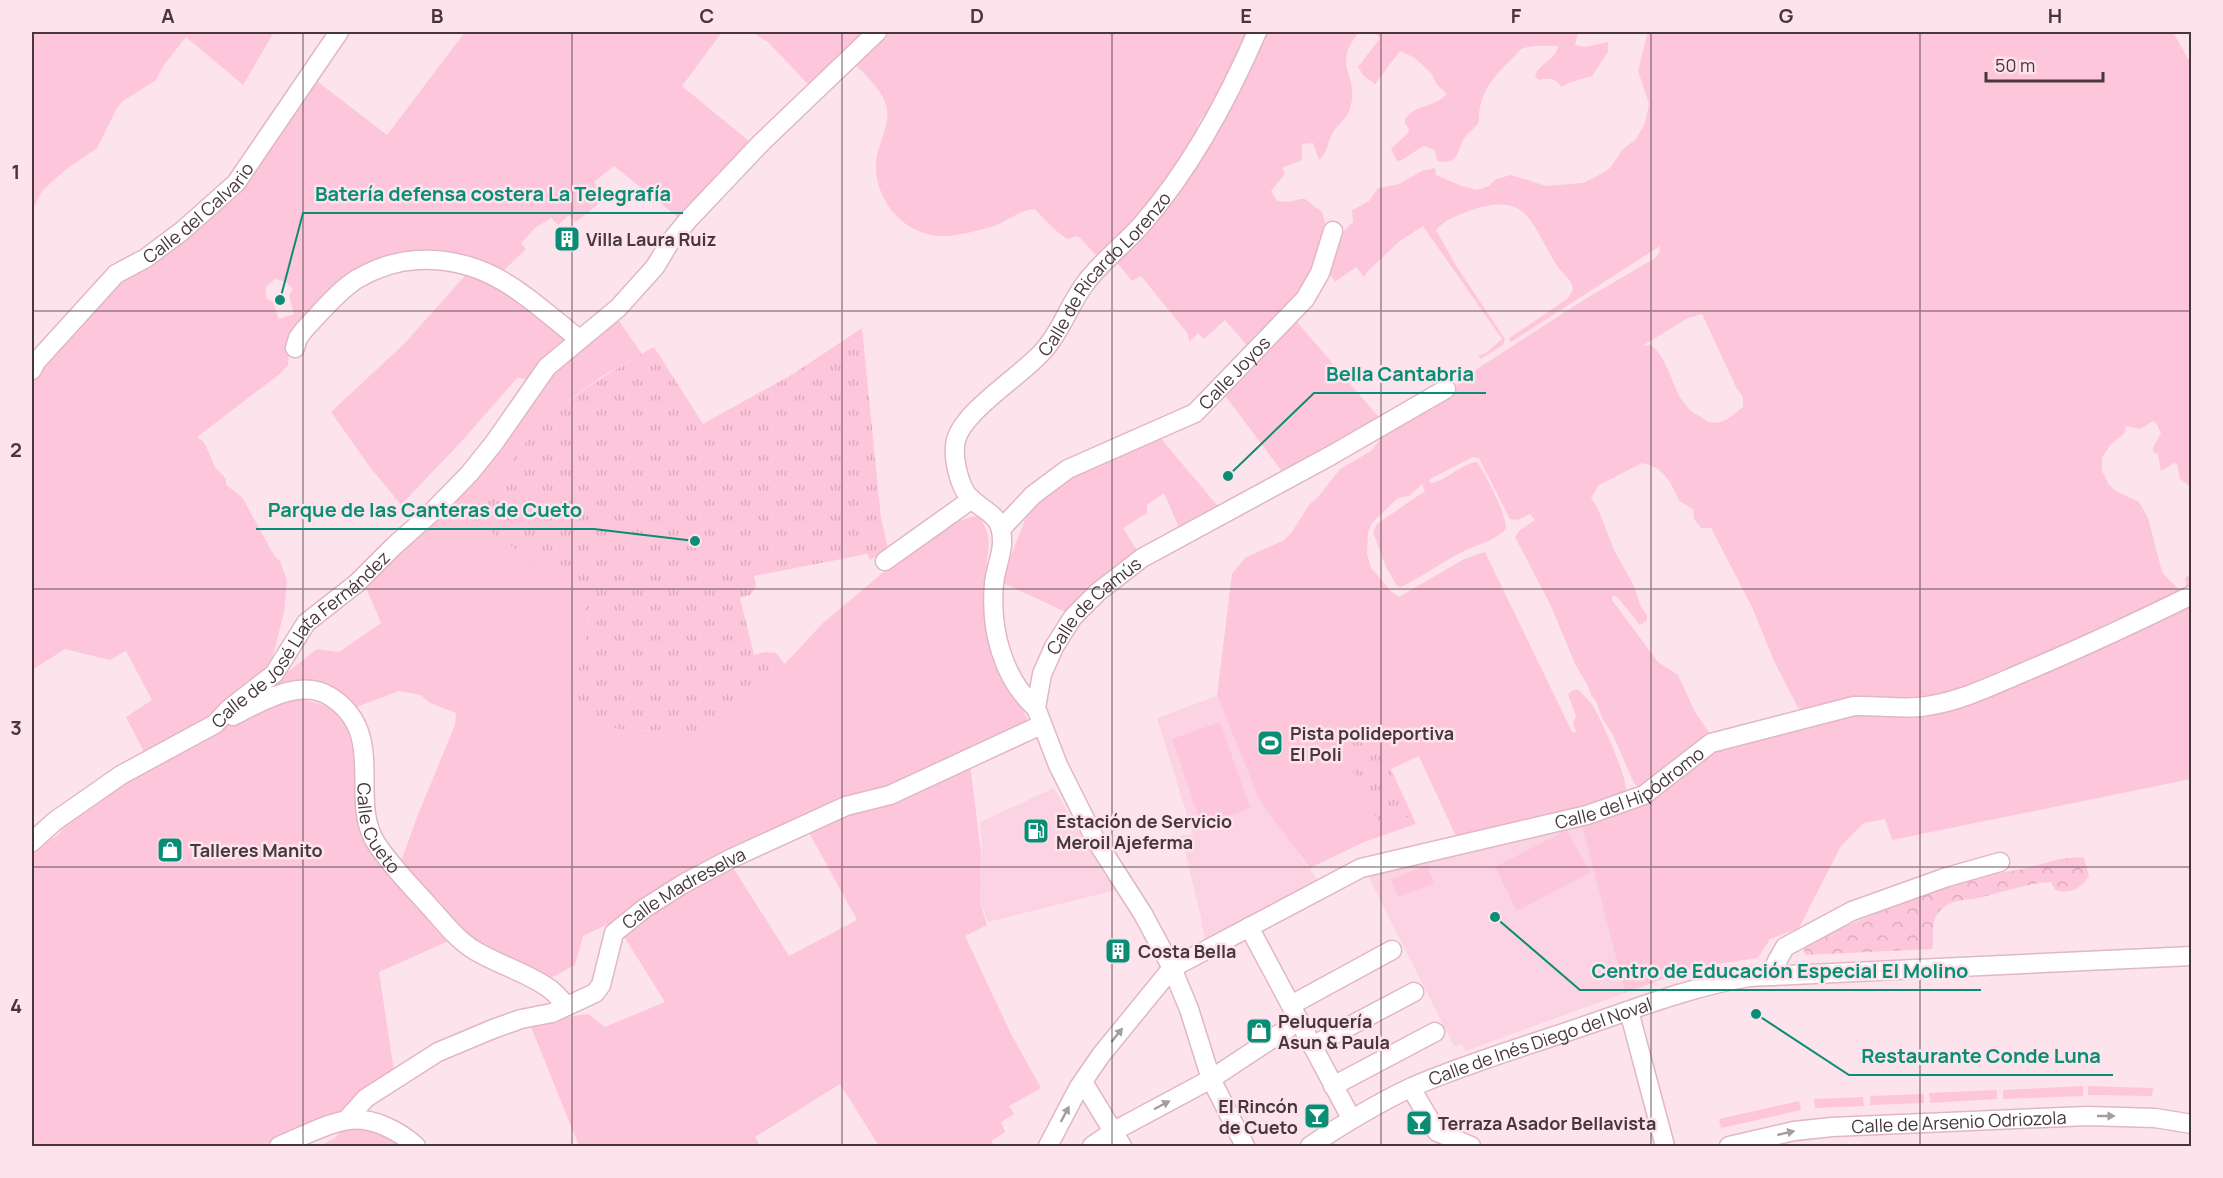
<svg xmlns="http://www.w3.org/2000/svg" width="2223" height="1178" viewBox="0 0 2223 1178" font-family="Manrope,sans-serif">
<defs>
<pattern id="forest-crowns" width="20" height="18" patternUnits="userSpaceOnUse" patternTransform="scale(1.5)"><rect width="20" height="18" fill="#fec6db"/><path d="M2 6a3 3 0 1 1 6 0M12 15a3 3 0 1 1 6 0" fill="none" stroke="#dbabbd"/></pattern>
<pattern id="park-tufts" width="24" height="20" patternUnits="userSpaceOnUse" patternTransform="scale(1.5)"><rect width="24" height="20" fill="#fec6db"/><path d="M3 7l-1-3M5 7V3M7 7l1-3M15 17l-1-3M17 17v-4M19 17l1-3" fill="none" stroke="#dbabbd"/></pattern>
</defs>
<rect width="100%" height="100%" fill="#fde3ec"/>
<path fill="#fcd3e2" d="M 1217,696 L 1261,801 L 1319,882 L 1205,941 L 1200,913 L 1181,835 L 1193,835 L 1157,718 Z
M 1054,788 L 1104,875 L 1113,881 L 1120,889 L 988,922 L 979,898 L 982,849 L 980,822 Z
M 1581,822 L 1625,993 L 1465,1051 L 1462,1044 L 1454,1046 L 1368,876 Z"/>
<path fill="#fec6db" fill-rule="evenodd" d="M 32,32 L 274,32 L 243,85 L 186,37 L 163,66 L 156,80 L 123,101 L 117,108 L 97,148 L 65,170 L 42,191 L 32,211 Z
M 465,32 L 722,32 L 682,86 L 750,142 L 679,218 L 614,166 L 594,182 L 607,197 L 576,222 L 569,215 L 558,225 L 551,218 L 535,228 L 521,243 L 526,249 L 502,272 L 382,263 L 290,340 L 288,365 L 281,373 L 197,437 L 204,442 L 215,467 L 226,479 L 226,485 L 242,497 L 275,557 L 280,561 L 287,581 L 284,612 L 274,652 L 264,676 L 173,741 L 144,752 L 126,717 L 152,700 L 126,651 L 110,660 L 65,649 L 32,670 L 32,384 L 42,366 L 116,280 L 203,219 L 313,78 L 387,135 ZM 275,279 L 286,282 L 293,289 L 289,295 L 294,314 L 279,319 L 273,302 L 266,298 L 266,287 Z
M 751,32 L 863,32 L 808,84 L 768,42 Z
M 884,32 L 1248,32 C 1240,57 1227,81 1213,104 C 1207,113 1197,120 1197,132 L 1163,191 L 1099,258 L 1078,236 L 1068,239 C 1058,234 1043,218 1035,209 C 1021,210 1013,217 1001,223 C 987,229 958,236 943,236 C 905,236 874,201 876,163 C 877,145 892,123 886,105 C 881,88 864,74 852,61 Z
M 1266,32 L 1359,32 C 1331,67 1358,71 1351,105 C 1349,118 1336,125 1331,136 C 1327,146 1327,153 1319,160 L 1313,143 L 1302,144 L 1302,160 L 1282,168 L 1285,174 L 1271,191 L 1277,201 L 1289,202 L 1300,199 L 1305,199 L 1322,212 L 1325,222 L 1317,263 L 1309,285 L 1249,348 L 1225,320 L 1204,339 L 1198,333 L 1189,342 L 1188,334 L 1141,276 L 1132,281 L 1114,259 Z
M 1373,32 L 1578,32 L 1575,45 L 1585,47 L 1608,42 L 1608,52 L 1592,76 L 1568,83 L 1562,87 C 1556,79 1549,77 1539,80 L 1535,76 C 1539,63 1556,60 1558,46 C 1547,46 1530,44 1520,50 C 1518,52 1516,55 1514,57 C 1494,75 1478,94 1479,122 C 1475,128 1470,131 1466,136 C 1455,149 1462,166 1437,161 L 1435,150 L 1424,146 C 1415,150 1404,161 1397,161 L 1391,149 L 1408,133 L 1409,129 L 1405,123 L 1405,119 C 1417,103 1432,109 1447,94 L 1437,85 L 1431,73 L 1415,58 L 1400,51 L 1375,84 L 1364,76 L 1358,67 L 1380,38 Z
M 1650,32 L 2173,32 L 2192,66 L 2191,487 L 2180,479 L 2177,464 L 2174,463 L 2161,471 L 2158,454 L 2153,452 L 2153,448 L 2161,433 L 2156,423 L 2153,421 L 2140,429 L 2126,426 L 2124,434 L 2110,445 L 2102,458 L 2102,471 L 2109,485 L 2116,491 L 2139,502 L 2148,518 L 2162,572 C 2167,579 2174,583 2180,591 L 2186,586 L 2185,578 L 2191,574 L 2191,589 L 2106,624 L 2054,650 L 1953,691 L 1921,699 L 1805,710 L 1798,708 L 1774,661 L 1752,607 L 1711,528 L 1701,528 L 1694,519 L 1693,509 L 1679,501 C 1672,483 1663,467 1642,463 L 1599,485 L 1591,498 L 1598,509 L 1615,552 L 1633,584 L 1641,607 L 1647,615 L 1647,620 L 1640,625 L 1618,598 L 1613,595 L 1612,600 L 1658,662 L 1678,675 L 1695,712 L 1710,734 L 1640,788 L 1634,783 L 1612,733 L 1602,718 L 1596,701 L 1591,695 L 1588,686 L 1575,664 L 1551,606 L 1515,537 L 1520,530 L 1535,520 L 1530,514 L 1518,520 L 1510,519 L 1479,458 L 1473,457 L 1430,479 L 1430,483 C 1444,483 1459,464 1477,462 C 1486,475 1506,513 1506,529 C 1496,540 1477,545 1464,551 C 1442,562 1422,577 1401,587 L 1397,586 L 1386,567 L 1373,532 L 1377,524 L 1425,491 L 1422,484 L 1409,496 L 1398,498 L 1372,523 L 1368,532 L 1367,554 L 1371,568 L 1391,591 L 1399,597 L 1464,559 L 1485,552 L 1572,732 L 1577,733 L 1573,724 L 1576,716 L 1568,695 L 1571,691 L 1578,689 C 1582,694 1587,698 1591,703 C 1600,716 1629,780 1626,793 L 1558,818 L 1457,839 L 1419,756 L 1391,769 L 1416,824 L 1364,842 L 1310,868 L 1260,801 L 1217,696 L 1232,574 L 1245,558 L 1284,540 L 1292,532 L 1309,505 L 1319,496 L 1340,469 L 1371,451 L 1386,432 L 1452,392 L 1455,386 L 1480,367 L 1582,301 L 1655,258 L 1659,253 L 1660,246 L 1511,342 L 1509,339 L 1511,337 L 1567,299 L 1573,290 C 1572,278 1562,274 1556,264 C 1531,225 1529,191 1472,210 C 1460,214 1444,220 1436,230 L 1455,264 L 1505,339 L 1503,345 L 1481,359 L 1478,356 L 1486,353 L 1502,339 L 1423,226 L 1400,241 L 1368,271 L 1364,277 L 1356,267 L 1335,282 L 1327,270 C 1333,246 1334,240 1353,222 L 1352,210 L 1369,201 L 1378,188 L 1399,184 L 1422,171 L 1435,168 L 1436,175 L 1459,185 L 1477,190 L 1489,186 L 1496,179 L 1511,175 L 1546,186 L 1583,183 L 1603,173 L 1610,168 L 1622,150 L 1636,139 L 1645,123 L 1649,104 L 1638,71 L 1647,35 ZM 1702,314 L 1736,387 L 1743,397 L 1743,407 C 1733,415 1722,426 1709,422 C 1706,421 1704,418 1701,417 C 1670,402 1675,365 1651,345 L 1642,346 L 1688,318 Z
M 470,270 L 488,276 L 570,340 L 529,381 L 518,377 L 461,442 L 401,505 L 370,467 L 331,412 L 404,344 Z
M 1292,316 L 1382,421 L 1284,474 L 1223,393 Z
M 617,318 L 642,354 L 601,377 L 568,401 L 526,443 L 572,587 L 584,596 L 588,621 L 575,691 L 627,730 L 667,731 L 744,708 L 822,624 L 881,574 L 954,523 L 973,516 L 980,518 C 997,544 983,551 988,576 C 998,625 1008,677 1029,723 L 583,936 L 575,965 L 549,979 L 524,968 L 463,935 L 401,862 L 417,817 L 455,725 L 456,713 L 430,703 L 421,695 L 399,691 L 354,708 L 332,692 L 247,704 L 317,649 L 339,652 L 381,623 L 365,585 L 556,367 Z
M 1158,435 L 1222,511 L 1180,530 L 1164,493 L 1147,505 L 1147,513 L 1123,528 L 1138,552 C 1112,569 1083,585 1070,614 L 1003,583 L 1007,566 L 1030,507 L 1050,487 Z
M 2191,602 L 2191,779 L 1892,840 L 1885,819 L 1864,823 L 1841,846 L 1799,928 L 1770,939 L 1758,958 L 1696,967 L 1625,993 L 1581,822 L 1653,801 L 1697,760 L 1710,752 L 1861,712 L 1923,716 L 1961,705 L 2028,681 Z
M 292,696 L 331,707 L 349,724 L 360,749 L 358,800 L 359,828 L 369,849 L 453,939 L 379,972 L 394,1071 L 336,1117 L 301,1128 L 263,1146 L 32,1146 L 32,851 L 58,835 L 72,816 L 113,786 L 225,726 Z
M 1220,722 L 1250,808 L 1202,826 L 1172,739 Z
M 970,765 L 981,852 L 980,902 L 987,925 L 965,936 L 1011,1034 L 1041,1088 L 1009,1106 L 1014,1114 L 1001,1122 L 1005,1132 L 991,1141 L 994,1146 L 879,1146 L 840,1084 L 755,1137 L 760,1146 L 579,1146 L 529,1022 L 588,1014 L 605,1027 L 665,1002 L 620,930 L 732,866 L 789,956 L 857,920 L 807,829 Z
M 1567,830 L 1590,873 L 1517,911 L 1495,867 Z
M 1427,865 L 1434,883 L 1398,897 L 1391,879 Z
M 2083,1086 L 2083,1096 L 2003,1099 L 2003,1090 Z
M 2088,1086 L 2153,1088 L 2152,1096 L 2088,1095 Z
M 1997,1090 L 1997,1099 L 1930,1103 L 1929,1093 Z
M 1924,1094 L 1924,1103 L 1870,1105 L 1870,1096 Z
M 1863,1097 L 1864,1106 L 1815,1108 L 1814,1099 Z
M 1799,1101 L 1801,1110 L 1721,1128 L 1719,1119 Z
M 359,1126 L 380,1128 L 409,1146 L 320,1146 L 335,1138 L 342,1129 Z"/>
<path fill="url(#forest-crowns)" d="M 2078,857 L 2084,858 L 2089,876 C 2079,890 2071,894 2055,890 L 2051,882 C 2027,883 2005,892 1982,897 C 1971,900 1958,899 1949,904 C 1945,906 1941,909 1938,913 C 1930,925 1935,936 1932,949 L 1805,955 L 1804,950 L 1806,946 L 1827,934 L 1925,893 L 1981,876 L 2023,869 L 2060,859 Z"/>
<path fill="url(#park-tufts)" d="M 862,328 L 881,518 L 888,549 L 870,560 L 867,554 L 754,576 L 756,587 L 750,595 L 740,598 L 754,655 L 765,652 L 776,653 L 785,664 L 744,708 L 693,749 L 667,731 L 627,730 L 593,725 L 579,710 L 575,691 L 588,621 L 584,596 L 473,520 C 490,495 506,468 525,444 C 559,401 607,374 654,347 L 703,424 L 793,374 Z
M 1371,730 L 1412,815 L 1383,831 L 1340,745 Z"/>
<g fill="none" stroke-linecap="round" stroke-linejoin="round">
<g stroke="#e0b7c6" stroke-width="21">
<g id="minor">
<path d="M 295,348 L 298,338 L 304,330 C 319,314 339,290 357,279 C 376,268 397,261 418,260 C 490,257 527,298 579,339"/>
<path id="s1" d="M 32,370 L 36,362 L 116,274 L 146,258 L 182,231 L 236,183 L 339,32"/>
<path id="s2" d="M 1002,528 L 1033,495 L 1068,469 L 1195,413 L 1305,299 L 1320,273 L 1333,231"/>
<path d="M 885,561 L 972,499"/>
<path id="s3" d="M 1036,708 C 1002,678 990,628 994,584 C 995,571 1001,558 1002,544 C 1003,516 990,515 971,499 C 959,488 952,456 956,440 C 964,410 1023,375 1044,350 C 1062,330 1070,302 1087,281 C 1104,259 1126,243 1144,222 C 1192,166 1228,99 1257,32"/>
<path id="s4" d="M 233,716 C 261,702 300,677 331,697 C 388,734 348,799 376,843 C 391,866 411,886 429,906 C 443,921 456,939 474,950 C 497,964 525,972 547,987 C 555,992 561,1000 567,1006"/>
<path id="s5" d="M 32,842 L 55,821 L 121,775 L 215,724 L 230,708 L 274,674 L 306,623 L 357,583 L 394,546 L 431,513 L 469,474 L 494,443 L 547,367 L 618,308 L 655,267 L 670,242 L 688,220 L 761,143 L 877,32"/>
<path d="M 1249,927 L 1351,1118"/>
<path d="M 1773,976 L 1776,963 L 1785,947 L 1852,911 L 1947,877 L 2000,862"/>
<path d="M 1291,1005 L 1392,950"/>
<path d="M 1629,1011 L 1665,1146"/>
<path d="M 1312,1046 L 1414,992"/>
<path d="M 1083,1082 L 1122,1146"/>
<path d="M 1333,1086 L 1435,1032"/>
<path d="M 1411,1088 L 1437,1132 L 1471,1146"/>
<path id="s6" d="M 347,1119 L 366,1098 L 438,1052 L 493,1029 L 521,1019 L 552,1013 L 595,993 L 601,985 L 614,933 L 645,908 L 683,884 L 730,859 L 846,806 L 890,795 L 1041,725"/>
<path d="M 279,1146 C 296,1139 332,1121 349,1120 C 373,1117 399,1131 416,1146"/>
<path id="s7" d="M 1048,1146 L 1079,1087 L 1101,1055 L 1172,968 L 1361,868 L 1587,815 L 1644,795 L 1711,743 L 1854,706 C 1879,705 1903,710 1927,706 C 1961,701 1991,686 2022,673 C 2079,649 2135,623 2192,595"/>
<path d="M 1092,1146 L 1114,1131 L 1211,1079 L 1299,1021"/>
<path id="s8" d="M 1245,1146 L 1211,1079 L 1189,1009 L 1172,968 L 1143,914 L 1095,839 L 1058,765 L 1036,708 L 1042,674 L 1054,647 L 1073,617 L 1098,592 L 1142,558 L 1330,456 L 1446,389"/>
<path id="s9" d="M 1310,1146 C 1343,1124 1376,1104 1412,1087 C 1465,1064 1520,1048 1575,1029 C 1632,1010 1689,987 1749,977 L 2192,956"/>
<path id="s10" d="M 1729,1146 L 1794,1131 L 1832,1127 L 2087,1116 L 2155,1118 L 2192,1124"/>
</g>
</g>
<use href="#minor" stroke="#fff" stroke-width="18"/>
</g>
<defs><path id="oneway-solid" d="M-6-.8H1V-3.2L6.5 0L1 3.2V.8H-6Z" transform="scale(1.5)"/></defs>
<g fill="#a39b9e">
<use href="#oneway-solid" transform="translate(1117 1035) rotate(-51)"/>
<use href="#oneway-solid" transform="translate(1162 1105) rotate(-28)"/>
<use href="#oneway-solid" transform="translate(1065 1114) rotate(-62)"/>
<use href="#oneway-solid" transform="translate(2106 1116)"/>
<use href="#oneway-solid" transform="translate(1786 1133) rotate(-13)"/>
</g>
<path fill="none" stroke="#47373d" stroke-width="1.5" stroke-opacity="0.55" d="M 303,32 L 303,1146M 572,32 L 572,1146M 842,32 L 842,1146M 1112,32 L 1112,1146M 1381,32 L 1381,1146M 1651,32 L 1651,1146M 1920,32 L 1920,1146M 32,311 L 2192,311M 32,589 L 2192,589M 32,867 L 2192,867"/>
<defs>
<g id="building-square" transform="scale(1.35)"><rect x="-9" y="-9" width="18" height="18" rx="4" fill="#098e75" stroke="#fde3ec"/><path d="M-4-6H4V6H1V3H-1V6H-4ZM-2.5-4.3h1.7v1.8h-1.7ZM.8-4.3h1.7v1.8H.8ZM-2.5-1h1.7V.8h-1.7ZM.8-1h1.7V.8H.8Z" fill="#fff"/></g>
<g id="stadium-square" transform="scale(1.35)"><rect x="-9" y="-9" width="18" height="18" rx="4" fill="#098e75" stroke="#fde3ec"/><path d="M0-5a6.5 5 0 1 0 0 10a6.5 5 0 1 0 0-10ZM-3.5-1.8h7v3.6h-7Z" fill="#fff"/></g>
<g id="fuel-square" transform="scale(1.35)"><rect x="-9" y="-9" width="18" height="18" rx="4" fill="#098e75" stroke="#fde3ec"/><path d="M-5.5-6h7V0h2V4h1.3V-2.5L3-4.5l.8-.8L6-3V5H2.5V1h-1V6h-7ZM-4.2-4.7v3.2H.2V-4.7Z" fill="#fff"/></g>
<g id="shop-square" transform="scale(1.35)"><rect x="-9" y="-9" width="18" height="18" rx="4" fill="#098e75" stroke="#fde3ec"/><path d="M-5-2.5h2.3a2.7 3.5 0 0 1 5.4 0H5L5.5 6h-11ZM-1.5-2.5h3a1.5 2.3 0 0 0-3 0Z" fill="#fff"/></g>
<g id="bar-square" transform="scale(1.35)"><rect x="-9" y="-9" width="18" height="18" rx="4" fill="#098e75" stroke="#fde3ec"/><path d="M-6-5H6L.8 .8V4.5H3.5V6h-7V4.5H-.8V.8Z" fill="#fff"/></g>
</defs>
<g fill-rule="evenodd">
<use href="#building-square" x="567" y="239"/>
<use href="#stadium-square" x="1270" y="743"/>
<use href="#fuel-square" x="1036" y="831"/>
<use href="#shop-square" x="170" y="850"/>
<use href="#building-square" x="1118" y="951"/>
<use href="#shop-square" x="1259" y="1031"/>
<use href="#bar-square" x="1317" y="1116"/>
<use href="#bar-square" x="1419" y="1123"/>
</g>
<g text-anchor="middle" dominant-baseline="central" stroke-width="5" stroke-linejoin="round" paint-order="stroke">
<g font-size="18" fill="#47373d" stroke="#fde3ec">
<text stroke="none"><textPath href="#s1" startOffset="231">Calle del Calvario</textPath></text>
<text stroke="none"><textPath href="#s3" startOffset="522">Calle de Ricardo Lorenzo</textPath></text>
<text stroke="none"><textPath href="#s2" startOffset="284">Calle Joyos</textPath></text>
<text stroke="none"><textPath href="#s8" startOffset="609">Calle de Camús</textPath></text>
<text stroke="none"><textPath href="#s5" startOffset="340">Calle de José Llata Fernández</textPath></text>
<text stroke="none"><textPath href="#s7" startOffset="714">Calle del Hipódromo</textPath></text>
<text stroke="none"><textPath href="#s4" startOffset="250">Calle Cueto</textPath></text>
<text stroke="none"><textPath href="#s6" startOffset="429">Calle Madreselva</textPath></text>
<text stroke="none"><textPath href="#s9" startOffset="254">Calle de Inés Diego del Noval</textPath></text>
<text stroke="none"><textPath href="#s10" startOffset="232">Calle de Arsenio Odriozola</textPath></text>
</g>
<g font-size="18" font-weight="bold" fill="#47373d" stroke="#fde3ec" text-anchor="start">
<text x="586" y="239">Villa Laura Ruiz</text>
<text x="1290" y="733">Pista polideportiva<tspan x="1290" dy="21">El Poli</tspan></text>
<text x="1056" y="821">Estación de Servicio<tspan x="1056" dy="21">Meroil Ajeferma</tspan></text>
<text x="190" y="850">Talleres Manito</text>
<text x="1138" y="951">Costa Bella</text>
<text x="1278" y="1021">Peluquería<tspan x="1278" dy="21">Asun &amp; Paula</tspan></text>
<text x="1298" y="1106" text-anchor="end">El Rincón<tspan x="1298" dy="21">de Cueto</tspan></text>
<text x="1438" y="1123">Terraza Asador Bellavista</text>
</g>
</g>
<path fill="none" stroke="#098e75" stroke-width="2" d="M280 300L303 213H683M1228 476L1314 393H1486M695 541L594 529H256M1495 917L1580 990H1981M1756 1014L1849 1075H2113"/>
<g fill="#098e75" stroke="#fde3ec" stroke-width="2">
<circle cx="280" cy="300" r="6"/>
<circle cx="1228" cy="476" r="6"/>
<circle cx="695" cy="541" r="6"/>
<circle cx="1495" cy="917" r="6"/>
<circle cx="1756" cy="1014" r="6"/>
</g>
<g font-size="20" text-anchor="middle" font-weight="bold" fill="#098e75" stroke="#fde3ec" stroke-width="5" stroke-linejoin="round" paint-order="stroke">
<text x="493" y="201">Batería defensa costera La Telegrafía</text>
<text x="1400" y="381">Bella Cantabria</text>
<text x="425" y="517">Parque de las Canteras de Cueto</text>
<text x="1780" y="978">Centro de Educación Especial El Molino</text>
<text x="1981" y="1063">Restaurante Conde Luna</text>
</g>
<rect width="2223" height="1178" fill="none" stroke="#fde3ec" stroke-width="66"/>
<path d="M1986 72v9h117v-9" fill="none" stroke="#47373d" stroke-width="3"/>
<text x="1995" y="72" font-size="18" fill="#47373d" stroke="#fde3ec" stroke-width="4.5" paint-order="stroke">50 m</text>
<rect x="33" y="33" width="2157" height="1112" fill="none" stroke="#47373d" stroke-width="2"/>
<g font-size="20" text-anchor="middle" font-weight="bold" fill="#47373d">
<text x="168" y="23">A</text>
<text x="437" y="23">B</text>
<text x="707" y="23">C</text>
<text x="977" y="23">D</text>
<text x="1246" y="23">E</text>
<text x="1516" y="23">F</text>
<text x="1786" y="23">G</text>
<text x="2055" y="23">H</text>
<text x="16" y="179">1</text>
<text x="16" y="457">2</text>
<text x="16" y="735">3</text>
<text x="16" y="1013">4</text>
</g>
</svg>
